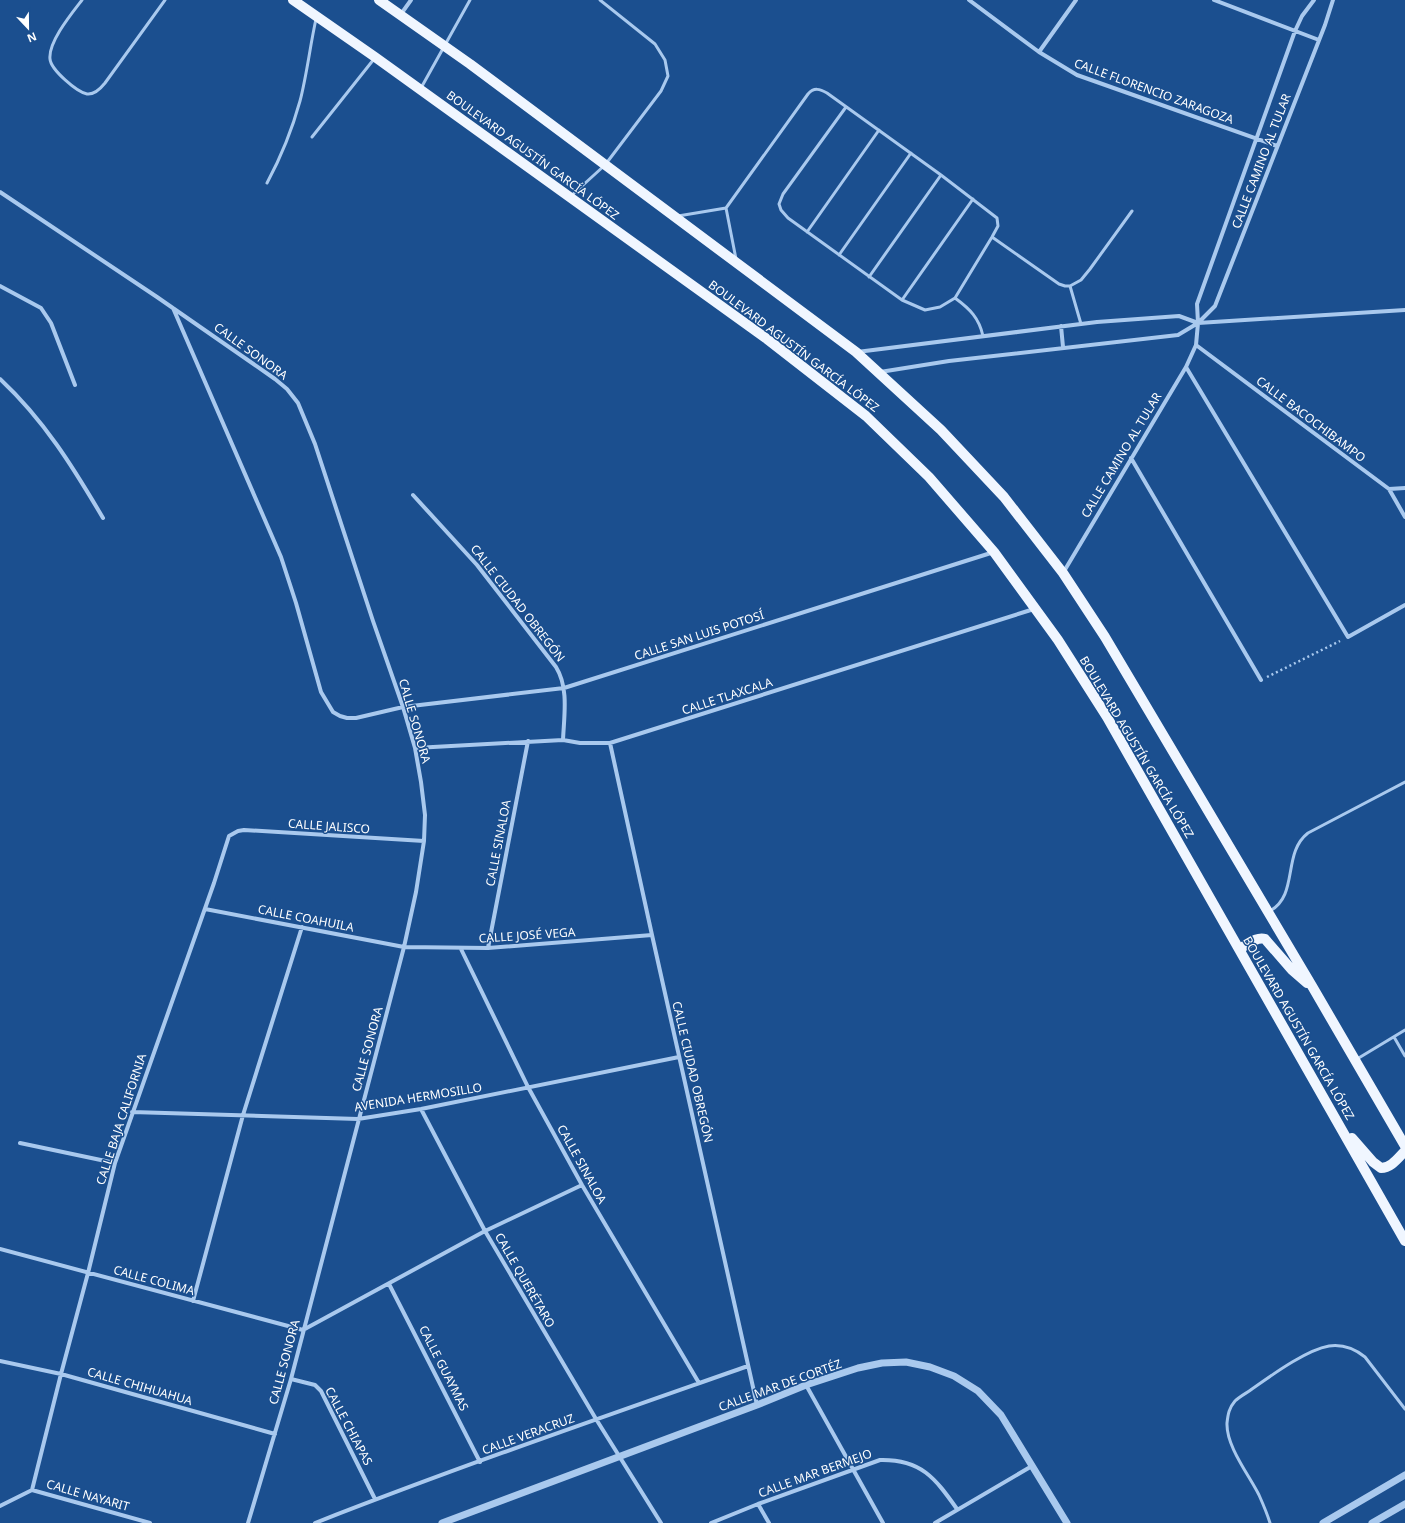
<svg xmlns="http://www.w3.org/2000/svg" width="1405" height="1523" viewBox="0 0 1405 1523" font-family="'Noto Sans',sans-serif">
<rect width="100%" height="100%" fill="#1b4f8f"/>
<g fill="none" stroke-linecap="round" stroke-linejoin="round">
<path stroke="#a9c9ee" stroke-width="2.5" stroke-dasharray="2 3" stroke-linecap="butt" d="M 1267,677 L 1340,641"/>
<path stroke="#a9c9ee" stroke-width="3" d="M 82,0 C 72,13 48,42 50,59 C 51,70 77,92 87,94 C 95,95 101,88 105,83 L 165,0
M 421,88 L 470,0
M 846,107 L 783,194 L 779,204 L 781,210 L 788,218 L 902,300 L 925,310 L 940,307 L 955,298
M 312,137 L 374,59
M 267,183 C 281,157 292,130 300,101 C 307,74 310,46 316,19
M 571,196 L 605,165 L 661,91 L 668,76 L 665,60 L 655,44 L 600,0
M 726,208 L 736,259
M 678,216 L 726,208 L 808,94 C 814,87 820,89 827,93 L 941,175 L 997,218 L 998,226 L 992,237 L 955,298 C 970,309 979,318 983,336
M 807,232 L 879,130
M 992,237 L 1059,284 L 1065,286 L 1070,286 L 1081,280 L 1090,269 L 1132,211
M 839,255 L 911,153
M 869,277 L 941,175
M 1070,286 L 1081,324
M 902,300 L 973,199
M 1270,911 C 1299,895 1282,853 1308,833 L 1405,782
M 1394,1037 L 1405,1056
M 1357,1059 L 1405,1030
M 1270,1523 C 1267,1513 1263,1504 1259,1495 C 1249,1475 1226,1446 1227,1423 C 1228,1414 1229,1408 1235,1401 C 1240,1396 1247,1393 1252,1389 C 1272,1375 1306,1350 1329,1346 C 1343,1344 1355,1349 1365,1357 L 1405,1409"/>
<path stroke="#a9c9ee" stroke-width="4" d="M 969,0 L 1039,52 L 1077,75 L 1277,146
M 1214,0 L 1319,40
M 401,14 L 411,0
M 1039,52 L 1076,0
M 0,192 L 157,297 L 275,379 L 287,389 L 298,403 L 315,444 L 373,621 L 403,707 L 415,748 L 421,782 L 425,815 L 424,841 L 416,892 L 404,947 L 291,1379 L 248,1523
M 0,286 L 41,308 L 51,323 L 75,385
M 173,308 L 281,557 L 296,603 L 321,692 L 333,712 L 340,716 L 347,718 L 356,718 L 403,707 L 564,688 L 994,552
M 1061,326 L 1063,347
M 1196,345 L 1389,489 L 1405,517
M 857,352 L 1097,322 L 1179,316 L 1198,323 L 1405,310
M 1186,367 L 1348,637 L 1405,605
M 880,372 L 949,361 L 1178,335 L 1198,323 L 1215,306 L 1325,25 L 1333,0
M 0,379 C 44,420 73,467 103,518
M 1131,458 L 1261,680
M 1389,489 L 1405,488
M 413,495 L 477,565 L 556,667 C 569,688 564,716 563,740
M 1063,573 L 1186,367 L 1196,345 L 1198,323 L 1197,304 L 1295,31 L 1302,16 L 1314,0
M 610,743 L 652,935 L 757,1405
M 415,748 L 563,740 L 580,743 L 610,743 L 1034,609
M 205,909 L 404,947 L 488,948 L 652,935
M 488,948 L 528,741
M 461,949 L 528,1087 L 582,1185 L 699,1383
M 421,1109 L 485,1231 L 596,1419 L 661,1523
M 132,1112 L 358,1119 L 421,1109 L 679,1057
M 20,1143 L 115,1163
M 0,1249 L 303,1330 L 485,1231 L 582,1185
M 389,1284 L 480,1462
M 193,1301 L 243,1115 L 302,927
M 0,1361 L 61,1374 L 275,1434
M 291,1379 L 315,1385 L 321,1391 L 375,1499
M 806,1385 L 883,1523
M 32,1490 L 61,1374 L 88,1273 L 115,1163 L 214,883 L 229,836 L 238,831 L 244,830 L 424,841
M 758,1504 L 769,1523
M 0,1506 L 32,1490 L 150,1523
M 315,1523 C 458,1467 603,1417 748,1366
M 711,1523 L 758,1504 L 880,1460 C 921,1459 935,1478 957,1509
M 935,1523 L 1032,1466"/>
<path stroke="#a9c9ee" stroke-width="7" d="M 442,1523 L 757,1405 L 806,1385 L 858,1368 L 882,1363 L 906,1362 L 930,1367 L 954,1376 L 978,1391 L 1001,1415 L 1067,1523
M 1323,1523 L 1405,1475
M 1372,1523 L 1405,1504"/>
<path stroke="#f0f6ff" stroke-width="10" d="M 293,0 L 375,57 L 767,339 L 866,416 L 929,477 L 994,552 L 1058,640 L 1107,717 L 1405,1241
M 379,0 L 470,64 L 856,352 L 941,430 L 1004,497 L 1063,573 L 1105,637 L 1312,986 L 1405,1146
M 1239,949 C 1247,945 1257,936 1265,939 L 1292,970 L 1307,983
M 1352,1138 L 1373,1162 L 1381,1168 C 1391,1168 1398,1158 1405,1151"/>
</g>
<g text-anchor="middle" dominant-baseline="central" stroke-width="3" stroke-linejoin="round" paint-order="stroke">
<g font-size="12" fill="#fff" stroke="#1b4f8f">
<text transform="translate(1154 91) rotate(20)">CALLE FLORENCIO ZARAGOZA</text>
<text transform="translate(533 155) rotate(36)">BOULEVARD AGUSTÍN GARCÍA LÓPEZ</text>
<text transform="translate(1261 161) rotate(-69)">CALLE CAMINO AL TULAR</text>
<text transform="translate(794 346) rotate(37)">BOULEVARD AGUSTÍN GARCÍA LÓPEZ</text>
<text transform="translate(251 351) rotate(36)">CALLE SONORA</text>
<text transform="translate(1311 419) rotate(37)">CALLE BACOCHIBAMPO</text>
<text transform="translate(1121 455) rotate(-59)">CALLE CAMINO AL TULAR</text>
<text transform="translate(518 603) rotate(52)">CALLE CIUDAD OBREGÓN</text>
<text transform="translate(699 635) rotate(-18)">CALLE SAN LUIS POTOSÍ</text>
<text transform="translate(727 696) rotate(-18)">CALLE TLAXCALA</text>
<text transform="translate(415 721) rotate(74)">CALLE SONORA</text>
<text transform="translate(1137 747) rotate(59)">BOULEVARD AGUSTÍN GARCÍA LÓPEZ</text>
<text transform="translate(329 826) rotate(4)">CALLE JALISCO</text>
<text transform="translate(498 843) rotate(-79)">CALLE SINALOA</text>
<text transform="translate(306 918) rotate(11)">CALLE COAHUILA</text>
<text transform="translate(527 935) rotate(-4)">CALLE JOSÉ VEGA</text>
<text transform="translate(1299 1028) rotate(60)">BOULEVARD AGUSTÍN GARCÍA LÓPEZ</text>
<text transform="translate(367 1049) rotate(-75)">CALLE SONORA</text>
<text transform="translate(693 1072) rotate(77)">CALLE CIUDAD OBREGÓN</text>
<text transform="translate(418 1097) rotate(-9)">AVENIDA HERMOSILLO</text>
<text transform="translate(121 1119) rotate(-72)">CALLE BAJA CALIFORNIA</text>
<text transform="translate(582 1164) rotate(61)">CALLE SINALOA</text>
<text transform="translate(154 1280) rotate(15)">CALLE COLIMA</text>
<text transform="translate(525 1280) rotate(60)">CALLE QUERÉTARO</text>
<text transform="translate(284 1362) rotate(-75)">CALLE SONORA</text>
<text transform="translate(444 1368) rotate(63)">CALLE GUAYMAS</text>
<text transform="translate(780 1385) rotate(-20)">CALLE MAR DE CORTÉZ</text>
<text transform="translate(140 1386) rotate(16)">CALLE CHIHUAHUA</text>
<text transform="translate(349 1426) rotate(62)">CALLE CHIAPAS</text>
<text transform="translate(528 1434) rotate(-20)">CALLE VERACRUZ</text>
<text transform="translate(815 1473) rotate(-20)">CALLE MAR BERMEJO</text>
<text transform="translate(88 1495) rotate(16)">CALLE NAYARIT</text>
</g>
</g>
<g transform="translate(28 28) rotate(158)" stroke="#1b4f8f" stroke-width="3" paint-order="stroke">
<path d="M0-3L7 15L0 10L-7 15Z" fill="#ffffff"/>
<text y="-6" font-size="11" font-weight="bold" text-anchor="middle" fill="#ffffff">N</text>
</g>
</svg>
